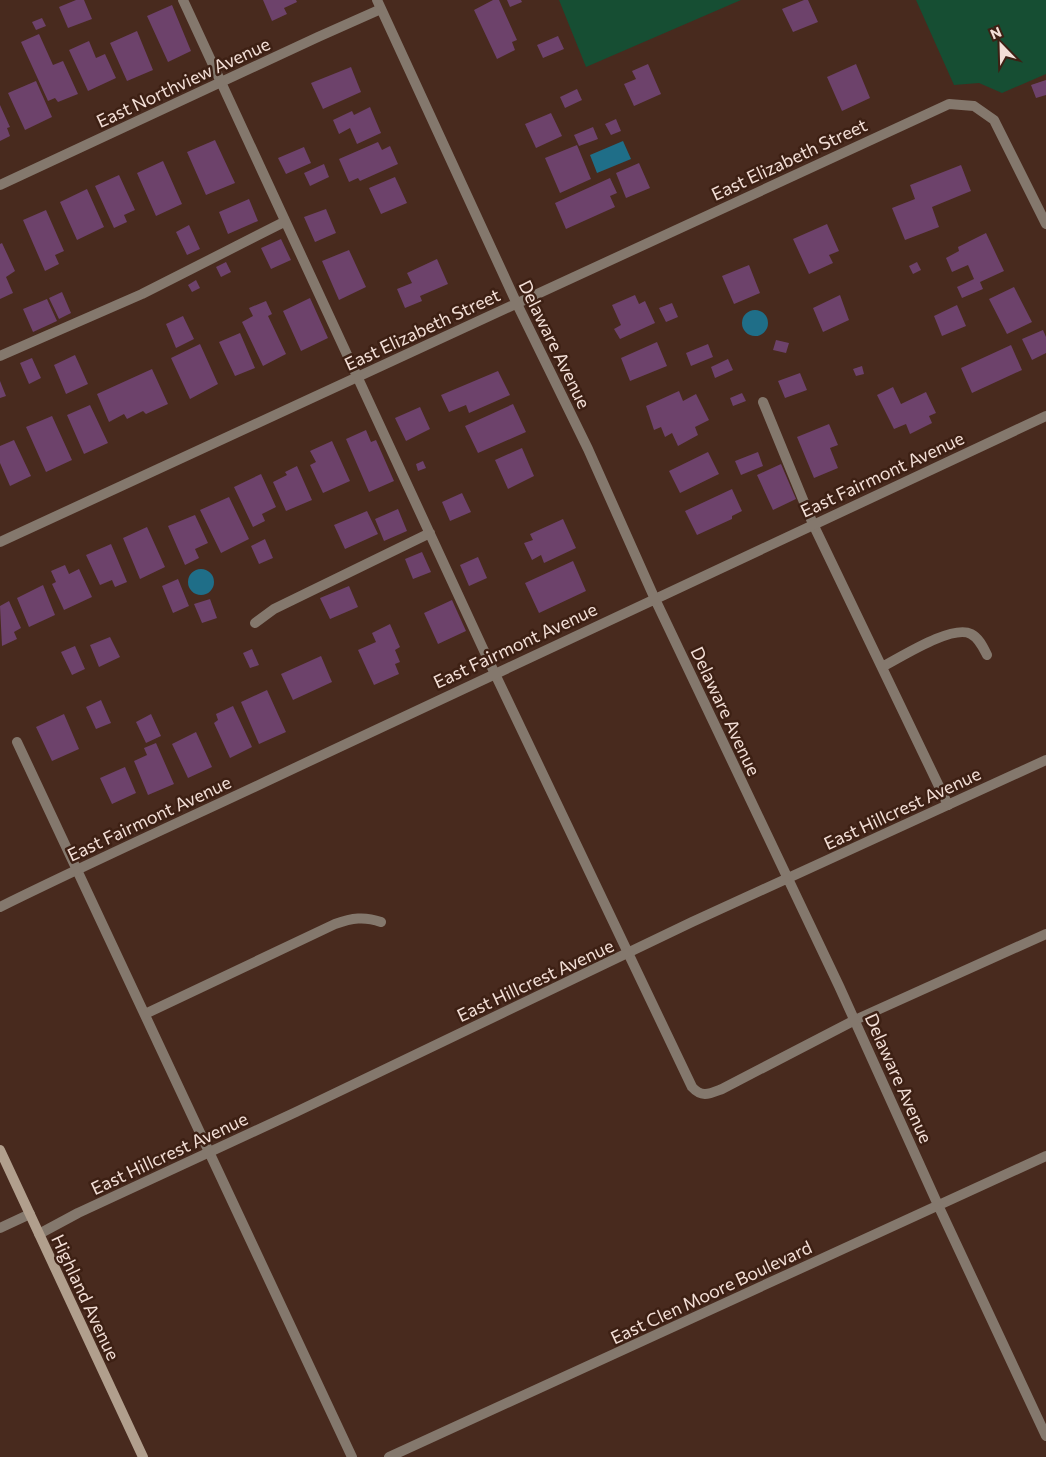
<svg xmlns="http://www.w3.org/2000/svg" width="1046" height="1457" viewBox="0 0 1046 1457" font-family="Commissioner,sans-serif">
<rect width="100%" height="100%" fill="#482a1e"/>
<path fill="#164e33" d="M 559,0 L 741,0 L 586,67 Z
M 916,0 L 1046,0 L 1046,74 L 1002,93 L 979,83 L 954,85 Z"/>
<path fill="#1f6e88" d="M 623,141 L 631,159 L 597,173 L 590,155 Z
M742 323a13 13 0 1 1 26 0a13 13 0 1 1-26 0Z
M188 582a13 13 0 1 1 26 0a13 13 0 1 1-26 0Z"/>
<path fill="#6d426b" d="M 76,0 L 84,0 L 92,19 L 68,28 L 59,7 Z
M 263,0 L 296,0 L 297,2 L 284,8 L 287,14 L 272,21 Z
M 493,0 L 499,0 L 517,40 L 512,42 L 515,50 L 497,59 L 474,10 Z
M 507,0 L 521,0 L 522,2 L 510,7 Z
M 804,0 L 808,0 L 818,22 L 793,32 L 782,9 Z
M 172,5 L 191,51 L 168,62 L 147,16 Z
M 42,18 L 46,26 L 36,30 L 32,22 Z
M 137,31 L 153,70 L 127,81 L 110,43 Z
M 39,34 L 53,65 L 63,61 L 78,94 L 58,102 L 55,98 L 48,101 L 21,42 Z
M 558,36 L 564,49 L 543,58 L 537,45 Z
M 89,41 L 96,58 L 105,54 L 116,78 L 88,91 L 69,50 Z
M 648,64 L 661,94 L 634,106 L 624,84 L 636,79 L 632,71 Z
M 856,64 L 870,98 L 842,111 L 827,77 Z
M 351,67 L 361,92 L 323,109 L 311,83 Z
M 1046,80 L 1046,95 L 1036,98 L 1031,85 Z
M 36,81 L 52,117 L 25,130 L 8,93 Z
M 577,89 L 582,100 L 565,108 L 560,97 Z
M 0,105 L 10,127 L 7,128 L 10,136 L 0,141 Z
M 370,107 L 381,133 L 357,144 L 350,128 L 339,134 L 333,120 L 352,111 L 354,115 Z
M 551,113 L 562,136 L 536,148 L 525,124 Z
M 616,119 L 621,131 L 611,135 L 605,124 Z
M 593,127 L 598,139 L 579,146 L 574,135 Z
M 215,140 L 235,183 L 206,195 L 187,152 Z
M 378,142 L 382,150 L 390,146 L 398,164 L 360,181 L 358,178 L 349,182 L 339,159 Z
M 577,145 L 591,179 L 560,193 L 545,158 Z
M 304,147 L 311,163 L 286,174 L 278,158 Z
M 163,161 L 182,204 L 156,216 L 137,173 Z
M 639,163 L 650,188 L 626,198 L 616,173 Z
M 324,164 L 329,177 L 310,186 L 304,173 Z
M 961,165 L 971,191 L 932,207 L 939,227 L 905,240 L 892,208 L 915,199 L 910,185 Z
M 119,175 L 135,210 L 124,215 L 127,222 L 114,228 L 95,186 Z
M 395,177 L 407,203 L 381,214 L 369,188 Z
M 610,178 L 617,193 L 610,196 L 615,207 L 566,229 L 555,203 Z
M 87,189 L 104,227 L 77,240 L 60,202 Z
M 249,199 L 258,221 L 228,234 L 219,212 Z
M 326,209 L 336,233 L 315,242 L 304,217 Z
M 46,210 L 64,251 L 55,255 L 59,264 L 45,271 L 23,220 Z
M 827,224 L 839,251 L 829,255 L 833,263 L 809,274 L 793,239 Z
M 189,225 L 200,249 L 187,255 L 176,232 Z
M 986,233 L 1004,271 L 980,282 L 983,289 L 962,298 L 957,287 L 974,279 L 968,265 L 952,272 L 946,258 L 959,251 L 958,247 Z
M 281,239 L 291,260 L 271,269 L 261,248 Z
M 2,243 L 15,271 L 6,277 L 13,293 L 0,299 L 0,244 Z
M 349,250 L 366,287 L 339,300 L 322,261 Z
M 437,259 L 448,284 L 420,296 L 422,301 L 405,308 L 397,289 L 412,283 L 407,273 Z
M 226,262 L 231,272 L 221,277 L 216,267 Z
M 917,262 L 921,270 L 913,274 L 909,266 Z
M 749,265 L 760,293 L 734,304 L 722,276 Z
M 196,280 L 200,288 L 192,292 L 188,285 Z
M 1014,287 L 1032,322 L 1007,334 L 989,299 Z
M 62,292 L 71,313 L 59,319 L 49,298 Z
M 635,295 L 639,304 L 645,301 L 655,323 L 620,339 L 614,329 L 621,325 L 612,305 Z
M 840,295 L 849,320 L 823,332 L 813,308 Z
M 310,298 L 328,338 L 301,351 L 283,311 Z
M 47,299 L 57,321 L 33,332 L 23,309 Z
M 266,301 L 272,314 L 268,316 L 286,354 L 263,366 L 242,322 L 253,316 L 249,308 Z
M 672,303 L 678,317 L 666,322 L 659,308 Z
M 957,305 L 966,326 L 942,336 L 934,316 Z
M 183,316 L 194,339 L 176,348 L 166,324 Z
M 1043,330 L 1046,337 L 1046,353 L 1032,360 L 1022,339 Z
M 240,333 L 255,368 L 235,376 L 219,342 Z
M 776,340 L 789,343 L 786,353 L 773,350 Z
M 657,342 L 667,366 L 630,381 L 621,358 Z
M 200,344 L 218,384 L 190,399 L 171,358 Z
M 708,344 L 713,357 L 691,366 L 686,353 Z
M 1011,345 L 1022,370 L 972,393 L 961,368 Z
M 75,355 L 88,384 L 66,394 L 54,365 Z
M 32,358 L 41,378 L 29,384 L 20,363 Z
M 728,359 L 733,370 L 715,378 L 711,367 Z
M 862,366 L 864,374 L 856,376 L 853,369 Z
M 152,369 L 168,404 L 146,414 L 143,411 L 127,419 L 124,414 L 109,422 L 97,394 Z
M 498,371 L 510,395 L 469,413 L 466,405 L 449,412 L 441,395 Z
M 800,373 L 807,390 L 785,398 L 778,381 Z
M 0,381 L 6,396 L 0,398 Z
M 893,387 L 901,404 L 926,392 L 936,413 L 929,416 L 932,423 L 910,434 L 906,424 L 894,429 L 877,395 Z
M 679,391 L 683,401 L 696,394 L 709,420 L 695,427 L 698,435 L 678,446 L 672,433 L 665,437 L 661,427 L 654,430 L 646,406 Z
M 742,393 L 746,401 L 733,406 L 730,398 Z
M 513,404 L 526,432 L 478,453 L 465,426 Z
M 90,405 L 108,443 L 84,454 L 67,415 Z
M 420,407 L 430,429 L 406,441 L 395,418 Z
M 52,416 L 72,460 L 46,472 L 26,427 Z
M 829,424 L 838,445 L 830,448 L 838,468 L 814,478 L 797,437 Z
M 366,430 L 371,442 L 376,440 L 394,481 L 369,492 L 346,439 Z
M 14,440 L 31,476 L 10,486 L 0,463 L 0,446 Z
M 332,441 L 350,481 L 323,493 L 310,465 L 316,462 L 310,451 Z
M 522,448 L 534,476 L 508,489 L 495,460 Z
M 708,452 L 719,474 L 680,493 L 669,471 Z
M 758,452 L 763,466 L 741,475 L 735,461 Z
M 423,461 L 426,468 L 418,471 L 416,464 Z
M 781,464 L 796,499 L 773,510 L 757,475 Z
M 297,466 L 312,500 L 286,511 L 273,482 L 287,475 L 285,472 Z
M 261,474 L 276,507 L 262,514 L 265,521 L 253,527 L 234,487 Z
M 732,489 L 742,511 L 732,516 L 732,519 L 697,535 L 685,511 Z
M 462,493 L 471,512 L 450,521 L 442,502 Z
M 229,497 L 249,539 L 221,553 L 200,510 Z
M 398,509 L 407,531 L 384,541 L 375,519 Z
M 367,511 L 378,534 L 345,549 L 334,525 Z
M 195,515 L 208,543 L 195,549 L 199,558 L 185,565 L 168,526 Z
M 563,519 L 576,548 L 544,563 L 541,555 L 532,560 L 524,543 L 533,540 L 530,534 Z
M 147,527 L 165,567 L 140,579 L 123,538 Z
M 265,539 L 273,558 L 259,564 L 251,546 Z
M 111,544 L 127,582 L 115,587 L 112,580 L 100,585 L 86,555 Z
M 422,552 L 431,572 L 413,579 L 405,559 Z
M 478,557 L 487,578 L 469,586 L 460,565 Z
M 573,561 L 586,591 L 539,613 L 525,583 Z
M 65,565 L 69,574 L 79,569 L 92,597 L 64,610 L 52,584 L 56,582 L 51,571 Z
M 178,579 L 189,606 L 173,613 L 162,586 Z
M 43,585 L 55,615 L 29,627 L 17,598 Z
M 349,586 L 358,607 L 330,619 L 320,598 Z
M 210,599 L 217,618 L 202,623 L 194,604 Z
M 452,600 L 466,631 L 438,644 L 424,613 Z
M 9,601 L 21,628 L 14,632 L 17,639 L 2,646 L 0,606 Z
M 390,624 L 400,647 L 395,650 L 400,662 L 395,664 L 399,674 L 374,685 L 358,650 L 376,642 L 372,633 Z
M 110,637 L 120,657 L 99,667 L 90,645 Z
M 75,646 L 85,669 L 72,675 L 61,652 Z
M 252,649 L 259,665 L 250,668 L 243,653 Z
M 321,656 L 332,682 L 293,700 L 281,674 Z
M 267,690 L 286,732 L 259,744 L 241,702 Z
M 101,700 L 111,723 L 96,729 L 86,707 Z
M 233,706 L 252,747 L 230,758 L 214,723 L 218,720 L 216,714 Z
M 64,714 L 79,749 L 52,761 L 36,727 Z
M 151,714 L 161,736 L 146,743 L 136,722 Z
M 196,732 L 212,767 L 188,778 L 172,744 Z
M 156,743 L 174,784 L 148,795 L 134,761 L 147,755 L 144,748 Z
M 125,767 L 136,793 L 112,804 L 100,778 Z"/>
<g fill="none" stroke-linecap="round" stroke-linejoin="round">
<path stroke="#84786d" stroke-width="10" d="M 183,0 L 486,655 L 692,1087 C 702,1098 709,1094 722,1089 L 855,1020 L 1046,934
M 0,356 L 142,294 L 284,222
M 763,402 L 813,524 L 948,805
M 255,623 L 274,609 L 430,533
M 882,667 C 900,658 952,624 971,634 C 979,638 983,647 987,655
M 17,742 L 352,1457
M 145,1014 L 335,924 C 352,918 364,916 381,922"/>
<path stroke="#84786d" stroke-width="10" d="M 377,0 L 517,304 L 588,449 L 654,597 L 839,986 L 938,1205 L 1046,1436
M 0,185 L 318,37 L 381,9
M 0,542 L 949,104 L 974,106 L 994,120 L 1046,224
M 0,907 C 99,858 200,813 299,766 C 548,648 797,531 1046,416
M 0,1228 L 30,1214
M 39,1234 L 78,1213 L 296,1112 L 692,922 L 1046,760
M 389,1457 L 1046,1156"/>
<path stroke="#b19f8d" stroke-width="10" d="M 0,1150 L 143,1457"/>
</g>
<g text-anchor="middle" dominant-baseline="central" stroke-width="5" stroke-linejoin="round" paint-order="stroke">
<g font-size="18" fill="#f3dfd7" stroke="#3d2014">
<text transform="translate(183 82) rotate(-25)">East Northview Avenue</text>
<text transform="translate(789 159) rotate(-25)">East Elizabeth Street</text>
<text transform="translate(422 329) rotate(-25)">East Elizabeth Street</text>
<text transform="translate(555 344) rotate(64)">Delaware Avenue</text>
<text transform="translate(882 474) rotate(-25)">East Fairmont Avenue</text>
<text transform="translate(515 645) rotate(-25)">East Fairmont Avenue</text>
<text transform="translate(726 711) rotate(65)">Delaware Avenue</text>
<text transform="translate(902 808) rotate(-25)">East Hillcrest Avenue</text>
<text transform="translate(149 818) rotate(-25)">East Fairmont Avenue</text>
<text transform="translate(535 980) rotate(-25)">East Hillcrest Avenue</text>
<text transform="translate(899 1078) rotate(66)">Delaware Avenue</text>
<text transform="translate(169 1153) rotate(-25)">East Hillcrest Avenue</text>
<text transform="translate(711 1292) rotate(-25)">East Clen Moore Boulevard</text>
<text transform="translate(86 1297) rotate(65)">Highland Avenue</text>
</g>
</g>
<g transform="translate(1001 45) rotate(337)" stroke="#3d2014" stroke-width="4" paint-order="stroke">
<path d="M0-4L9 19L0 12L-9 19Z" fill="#f3dfd7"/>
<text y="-8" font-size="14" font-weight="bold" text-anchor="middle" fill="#f3dfd7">N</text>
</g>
</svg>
